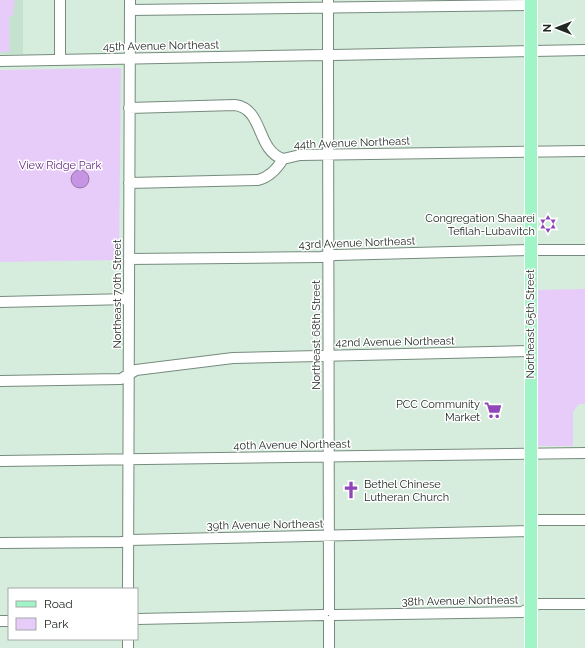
<svg xmlns="http://www.w3.org/2000/svg" width="585" height="648" viewBox="0 0 585 648" font-family="Raleway,sans-serif">
<rect width="100%" height="100%" fill="#d6edde"/>
<path fill="#c5e2ce" d="M 0,0 L 23,0 L 23,54 L 0,54 Z"/>
<path fill="#e7ccfa" d="M 0,0 L 15,0 L 13,16 L 9,17 L 10,52 L 0,52 Z
M 121,68 L 119,260 L 0,262 L 0,70 Z
M 585,289 L 585,404 L 579,404 L 573,412 L 573,446 L 537,446 L 537,290 Z"/>
<path fill="#c595e4" stroke="#9474aa" d="M71 179a9 9 0 1 1 18 0a9 9 0 1 1-18 0Z"/>
<g fill="none" stroke-linecap="round" stroke-linejoin="round">
<g stroke="#768b7d" stroke-width="12">
<path id="minor" d="M 130,10 L 531,5
M 328,50 L 328,0
M 333,55 L 585,50
M 60,60 L 60,0
M 328,60 L 329,610
M 0,61 L 323,55
M 129,108 L 235,105 C 264,109 256,150 283,159
M 129,183 L 258,180 C 270,177 277,169 283,159 L 300,155 L 585,151
M 129,259 L 321,257 L 335,255 L 530,250 L 585,250
M 0,302 L 129,299
M 0,381 L 121,379 L 136,370 L 233,358 L 530,351
M 0,461 L 585,453
M 531,520 L 585,520
M 0,543 L 121,542 L 129,540 L 531,531
M 128,589 L 130,0
M 334,615 L 522,612 L 538,604 L 585,604
M 137,619 L 323,615
M 0,621 L 9,621
M 329,621 L 329,648
M 128,648 L 128,639"/>
</g>
<g stroke="#fff" stroke-width="14">
<path id="major" d="M 531,648 L 531,0"/>
</g>
<use href="#minor" stroke="#fff" stroke-width="10"/>
<use href="#major" stroke="#a0f5c6" stroke-width="12"/>
</g>
<defs>
<g id="synagogue-bare" transform="scale(1.38)"><path d="M0-6.5L5.6 3.2H-5.6ZM0 6.5L5.6-3.2H-5.6Z" fill="#9046b8" stroke="#fff" stroke-width="2.5" paint-order="stroke"/></g>
<g id="supermarket-bare" transform="scale(1.38)"><path d="M-6-5.5h2.5l.6 2H6L4.5 2H-2.5L-4.4-4H-6ZM-1.5 3.2a1.3 1.3 0 1 0 .1 0ZM3 3.2a1.3 1.3 0 1 0 .1 0Z" fill="#9046b8" stroke="#fff" stroke-width="2.5" paint-order="stroke"/></g>
<g id="church-bare" transform="scale(1.38)"><path d="M-1.2-6h2.4v3.5h3.3v2.4h-3.3V6h-2.4V-.1h-3.3v-2.4h3.3Z" fill="#9046b8" stroke="#fff" stroke-width="2.5" paint-order="stroke"/></g>
</defs>
<g fill-rule="evenodd">
<use href="#synagogue-bare" x="548" y="224"/>
<use href="#supermarket-bare" x="493" y="410"/>
<use href="#church-bare" x="351" y="490"/>
</g>
<g text-anchor="middle" dominant-baseline="central" stroke-width="3" stroke-linejoin="round" paint-order="stroke">
<g font-size="11" fill="#202823" stroke="#fff">
<text transform="translate(161 46) rotate(-1)">45th Avenue Northeast</text>
<text transform="translate(352 143) rotate(-2)">44th Avenue Northeast</text>
<text transform="translate(357 243) rotate(-2)">43rd Avenue Northeast</text>
<text transform="translate(117 294) rotate(-90)">Northeast 70th Street</text>
<text transform="translate(530 324) rotate(-90)">Northeast 65th Street</text>
<text transform="translate(316 335) rotate(-90)">Northeast 68th Street</text>
<text transform="translate(395 342) rotate(-1)">42nd Avenue Northeast</text>
<text transform="translate(292 445) rotate(-1)">40th Avenue Northeast</text>
<text transform="translate(265 525) rotate(-1)">39th Avenue Northeast</text>
<text transform="translate(460 601) rotate(-1)">38th Avenue Northeast</text>
</g>
<g font-size="11" fill="#632783" stroke="#fff">
<text x="60" y="165">View Ridge Park</text>
</g>
<g font-size="11" fill="#202823" stroke="#fff" text-anchor="end">
<text x="535" y="218">Congregation Shaarei<tspan x="535" dy="13">Tefilah-Lubavitch</tspan></text>
<text x="480" y="404">PCC Community<tspan x="480" dy="13">Market</tspan></text>
<text x="364" y="484" text-anchor="start">Bethel Chinese<tspan x="364" dy="13">Lutheran Church</tspan></text>
</g>
</g>
<rect x="8" y="588" width="130" height="52" fill="#ffffff" stroke="#a6a9a7"/>
<rect x="16" y="601" width="20" height="6" fill="#a0f5c6" stroke="#a6a9a7"/>
<text x="44" y="608" font-size="12" fill="#202823">Road</text>
<rect x="16" y="618" width="20" height="12" fill="#e7ccfa" stroke="#a6a9a7"/>
<text x="44" y="628" font-size="12" fill="#202823">Park</text>
<g transform="translate(557 28) rotate(270)" stroke="#ffffff" stroke-width="3" paint-order="stroke">
<path d="M0-3L7 15L0 10L-7 15Z" fill="#202823"/>
<text y="-6" font-size="11" font-weight="bold" text-anchor="middle" fill="#202823">N</text>
</g>
</svg>
